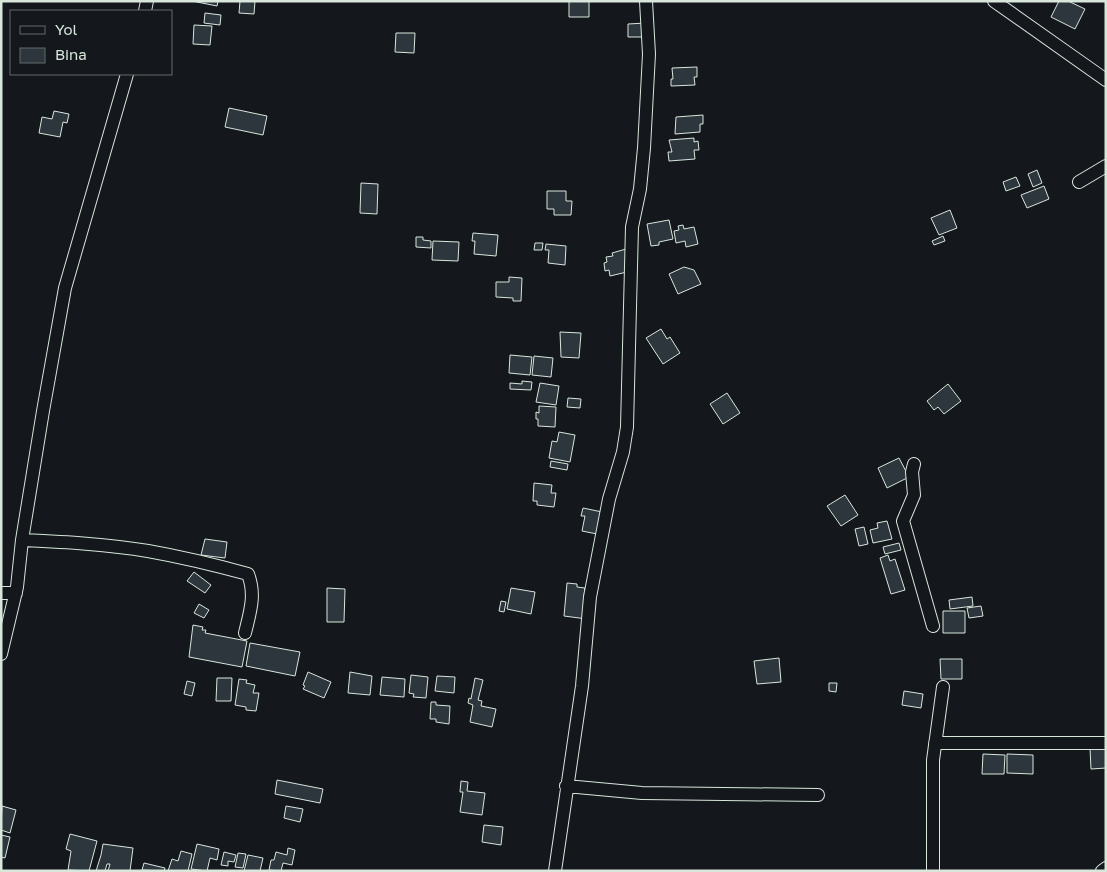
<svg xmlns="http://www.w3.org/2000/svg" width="1107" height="872" viewBox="0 0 1107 872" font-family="'Golos Text',sans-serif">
<rect width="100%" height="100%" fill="#14181c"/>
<path fill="#2c363c" stroke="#d8e6dc" d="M 192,1 L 218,1 L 217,6 Z
M 240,1 L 255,1 L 254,14 L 239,13 Z
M 569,1 L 589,1 L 589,17 L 569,17 Z
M 1059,1 L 1068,1 L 1085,9 L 1075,29 L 1051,17 Z
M 205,13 L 221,15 L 220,25 L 204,23 Z
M 646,23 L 647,37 L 628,37 L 628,24 Z
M 194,25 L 212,26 L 210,45 L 193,44 Z
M 396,33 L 415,33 L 414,53 L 395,52 Z
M 697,67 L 697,77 L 694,77 L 695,85 L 671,86 L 671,79 L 673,79 L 672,68 Z
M 229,108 L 267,116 L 263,135 L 225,127 Z
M 54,111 L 69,114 L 67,123 L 63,122 L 60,137 L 39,133 L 42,117 L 52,119 Z
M 703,115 L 703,124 L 700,124 L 700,132 L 675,134 L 676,117 Z
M 694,138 L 694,142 L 698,141 L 699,150 L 694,150 L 695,159 L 669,161 L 668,152 L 672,152 L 669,140 Z
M 1037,170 L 1042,183 L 1033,187 L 1028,174 Z
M 1016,177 L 1020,186 L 1006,191 L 1003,182 Z
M 361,183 L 378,184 L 377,214 L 360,213 Z
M 1044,186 L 1049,199 L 1027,208 L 1021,195 Z
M 547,191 L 566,191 L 566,201 L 572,201 L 571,215 L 554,215 L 554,209 L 547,209 Z
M 950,210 L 957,228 L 939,235 L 931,218 Z
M 669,220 L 673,239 L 659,242 L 659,245 L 651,246 L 647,224 Z
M 683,225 L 684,229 L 694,227 L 698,244 L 686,247 L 685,241 L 676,243 L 674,231 L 679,230 L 678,226 Z
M 473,233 L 498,235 L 496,256 L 474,254 L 475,241 L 472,241 Z
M 943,236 L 945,241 L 934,245 L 932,241 Z
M 416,237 L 423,237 L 423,240 L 431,241 L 431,248 L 416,247 Z
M 433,241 L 459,242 L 458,261 L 432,260 Z
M 535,243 L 543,243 L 542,250 L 534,250 Z
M 546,244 L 566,246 L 565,265 L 548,263 L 549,250 L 545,250 Z
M 626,249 L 631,271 L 610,276 L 609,270 L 605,271 L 604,263 L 607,262 L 606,257 L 613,256 L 612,253 Z
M 684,267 L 694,270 L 701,284 L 678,294 L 669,274 Z
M 509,277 L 522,278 L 521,301 L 513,301 L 513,298 L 496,297 L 496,282 L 509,282 Z
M 661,329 L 667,339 L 670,337 L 680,353 L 663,364 L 646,338 Z
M 560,332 L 581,333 L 579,358 L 561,357 Z
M 510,355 L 532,357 L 530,375 L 509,373 Z
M 534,356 L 553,358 L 551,377 L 532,375 Z
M 522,381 L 532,382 L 531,390 L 510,389 L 510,383 L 522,384 Z
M 540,383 L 559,386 L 556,405 L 536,402 Z
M 948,384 L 961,401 L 944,414 L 938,407 L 934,410 L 927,401 Z
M 727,393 L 740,413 L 723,424 L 710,404 Z
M 568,398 L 581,399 L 580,408 L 567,407 Z
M 539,406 L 556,407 L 555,427 L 538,426 L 538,419 L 536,419 L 536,412 L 539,413 Z
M 559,432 L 575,435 L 570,462 L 549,458 L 552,441 L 557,442 Z
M 899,458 L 909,477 L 887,488 L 878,468 Z
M 551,461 L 568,464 L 567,470 L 550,467 Z
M 534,483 L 552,485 L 551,493 L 556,493 L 554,507 L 537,505 L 537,501 L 533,501 Z
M 845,495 L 858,515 L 841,526 L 827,506 Z
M 583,508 L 607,513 L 602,535 L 582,531 L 585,516 L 581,516 Z
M 887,521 L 892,539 L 873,543 L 870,530 L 878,528 L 877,523 Z
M 864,527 L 868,544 L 859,546 L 855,529 Z
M 205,539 L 227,542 L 225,558 L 201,555 Z
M 899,543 L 901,550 L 885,554 L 883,547 Z
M 888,555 L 890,561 L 895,559 L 905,590 L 891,594 L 880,558 Z
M 194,572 L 211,585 L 205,593 L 187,581 Z
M 567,583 L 577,584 L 577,587 L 585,588 L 584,596 L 587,619 L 564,616 Z
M 327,588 L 345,589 L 344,622 L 327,622 Z
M 511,588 L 535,592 L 531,614 L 507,609 Z
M 972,597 L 973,606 L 950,609 L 949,600 Z
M 501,601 L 506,602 L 504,612 L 499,611 Z
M 199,604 L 209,610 L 204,618 L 194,613 Z
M 981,606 L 983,616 L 969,618 L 967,608 Z
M 943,611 L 965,611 L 965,633 L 943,633 Z
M 193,625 L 203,627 L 202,630 L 206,630 L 205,633 L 247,641 L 242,667 L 189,657 Z
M 250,643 L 300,652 L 295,676 L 246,666 Z
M 779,658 L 781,682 L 757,684 L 754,661 Z
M 940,659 L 962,659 L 962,679 L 941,679 Z
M 308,672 L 331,682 L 324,698 L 303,689 L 305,686 L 303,685 Z
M 350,672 L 372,676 L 370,695 L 348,693 Z
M 411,675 L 428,677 L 426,698 L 413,697 L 414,694 L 409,693 Z
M 437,676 L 455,677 L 454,693 L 435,691 Z
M 382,677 L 405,679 L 404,697 L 380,695 Z
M 217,678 L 232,678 L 231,701 L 216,701 Z
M 475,678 L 483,680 L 478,700 L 482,701 L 481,706 L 496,709 L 492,727 L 470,722 L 473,705 L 468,703 L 469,698 L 471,699 Z
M 239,679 L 247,680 L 246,683 L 255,685 L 253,693 L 259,693 L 256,711 L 246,710 L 246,707 L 235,705 Z
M 187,681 L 195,683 L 192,696 L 184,694 Z
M 829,683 L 837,683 L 836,692 L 829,691 Z
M 904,691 L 923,694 L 921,708 L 902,705 Z
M 431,702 L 436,702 L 436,705 L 450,706 L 449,724 L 436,722 L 436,719 L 430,719 Z
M 1106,747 L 1106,768 L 1091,769 L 1090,748 Z
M 983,754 L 1005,755 L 1004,774 L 982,774 Z
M 1007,754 L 1033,755 L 1033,774 L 1007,773 Z
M 277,780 L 323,789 L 320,803 L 275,794 Z
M 461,781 L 468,782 L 467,791 L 485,793 L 482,815 L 460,812 L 463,792 L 460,792 Z
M 2,806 L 16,810 L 10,833 L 1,830 Z
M 286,806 L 303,809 L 300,822 L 284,818 Z
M 484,825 L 503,827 L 501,845 L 482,842 Z
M 70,834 L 97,841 L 89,871 L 68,870 L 71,851 L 66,849 Z
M 1,835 L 10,837 L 5,858 L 1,857 Z
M 103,844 L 133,848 L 130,871 L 108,871 L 110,864 L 107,864 L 105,871 L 96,871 L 101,855 Z
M 197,844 L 219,849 L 217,860 L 210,858 L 207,871 L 191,869 Z
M 288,848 L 295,850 L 292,865 L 283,863 L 281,871 L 269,870 L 271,860 L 274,860 L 276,852 L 287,855 Z
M 181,851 L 192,854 L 188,871 L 168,871 L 172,859 L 178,861 Z
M 224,852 L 236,855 L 234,862 L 228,861 L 228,866 L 221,865 Z
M 238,853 L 246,854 L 243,868 L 235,867 Z
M 248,855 L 263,858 L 260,871 L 244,871 Z
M 144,863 L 165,868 L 164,871 L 142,870 Z"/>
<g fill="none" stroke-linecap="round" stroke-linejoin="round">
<g stroke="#d8e6dc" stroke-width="14">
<path id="minor" d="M 994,1 L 1106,80
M 145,11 L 147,1
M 1079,182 L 1106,166
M 914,464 L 912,472 L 914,495 L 903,521 L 933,626
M 22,540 C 64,542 107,544 148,551 C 182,557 215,565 248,574 C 256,595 250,612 245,633
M 1,593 L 16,593
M 1,654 L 17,587 L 22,540 L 43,411 L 65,288 L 127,74
M 935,743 L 1106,743
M 566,786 L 642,793 L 818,795
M 555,871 L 582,686 L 590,597 L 609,499 L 623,452 L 627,427 L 632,227 L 640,189 L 644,148 L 649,54 L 646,1
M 933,871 L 933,760 L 943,687
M 1102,871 L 1106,868"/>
</g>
<use href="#minor" stroke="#14181c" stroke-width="12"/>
</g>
<rect width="1107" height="872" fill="none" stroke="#d8e6dc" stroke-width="5"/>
<rect x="10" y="10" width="162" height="65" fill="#14181c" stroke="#626a69"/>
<rect x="20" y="26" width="25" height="8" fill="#14181c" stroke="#626a69"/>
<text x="55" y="35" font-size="15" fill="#d8e6dc">Yol</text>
<rect x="20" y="48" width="25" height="15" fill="#2c363c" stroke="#626a69"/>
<text x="55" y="60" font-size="15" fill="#d8e6dc">Bina</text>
</svg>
